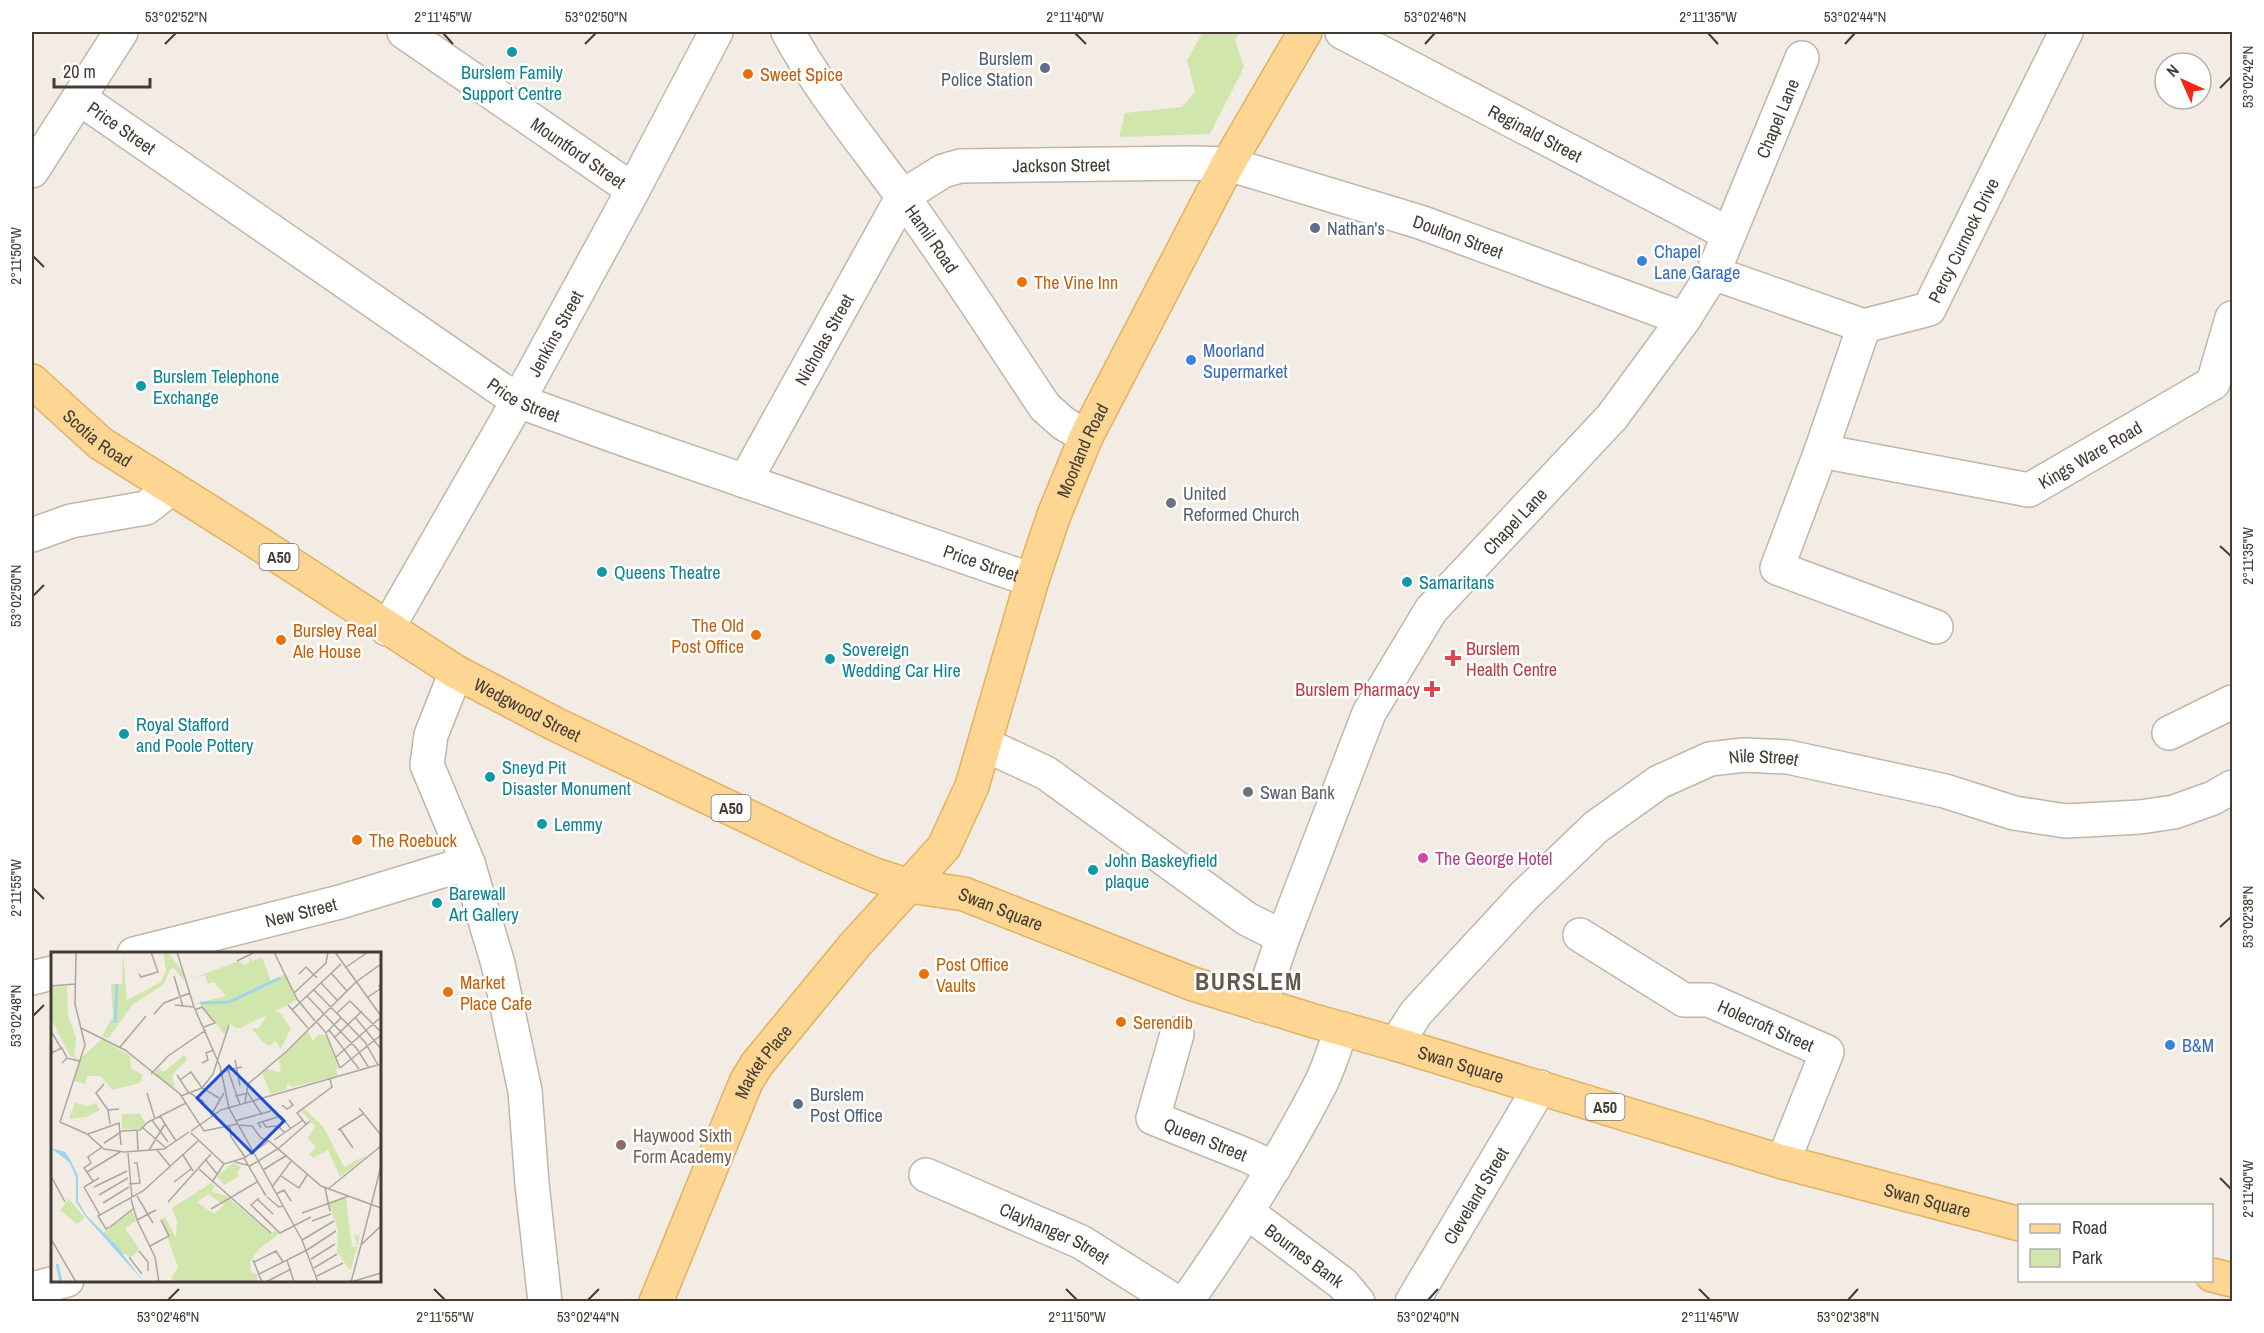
<svg xmlns="http://www.w3.org/2000/svg" width="2264" height="1333" viewBox="0 0 2264 1333" font-family="'Archivo Narrow',sans-serif">
<rect width="100%" height="100%" fill="#f2ece4"/>
<path fill="#d0e6ad" d="M 1203,32 L 1239,32 L 1235,40 L 1244,67 L 1210,134 L 1119,137 L 1125,113 L 1182,107 L 1195,92 L 1187,60 Z"/>
<g fill="none" stroke-linecap="round" stroke-linejoin="round">
<g stroke="#c0b6aa" stroke-width="36">
<g id="minor">
<path id="s1" d="M 404,32 L 633,190"/>
<path id="s2" d="M 788,32 C 820,91 863,142 902,196 C 952,264 998,337 1045,407 L 1063,423 L 1086,437"/>
<path id="s3" d="M 1342,32 L 1729,234"/>
<path id="s4" d="M 79,98 L 518,401 L 629,441 L 1032,580"/>
<path d="M 32,171 L 121,32"/>
<path id="s5" d="M 1713,273 L 1864,326 L 1929,309 L 2066,32"/>
<path d="M 1864,326 L 1821,451 L 1777,568 L 1936,627"/>
<path id="s6" d="M 1821,451 L 2029,490 L 2213,383 L 2232,318"/>
<path id="s7" d="M 745,481 L 903,196 L 943,171 L 960,166 L 1190,163 L 1228,164 L 1420,222 L 1684,319"/>
<path d="M 32,535 L 71,521 L 146,508 L 170,489"/>
<path id="s8" d="M 387,629 L 518,401 L 633,190 L 716,32"/>
<path d="M 456,672 L 431,735 L 427,765 L 468,863 L 498,964 L 525,1091 L 532,1184 L 545,1302"/>
<path d="M 2169,733 L 2232,702"/>
<path d="M 986,745 L 1046,773 L 1247,919 L 1283,937"/>
<path id="s9" d="M 1580,935 L 1684,1000 L 1709,1000 L 1827,1052 L 1783,1162"/>
<path id="s10" d="M 134,954 L 340,902 L 468,863"/>
<path d="M 32,978 L 52,973"/>
<path id="s11" d="M 1260,1005 L 1283,937 L 1369,713 L 1431,610 L 1612,417 L 1684,319 L 1713,273 L 1802,58"/>
<path id="s12" d="M 1177,1034 L 1153,1118 L 1246,1155 L 1274,1168"/>
<path id="s13" d="M 1396,1044 L 1416,1013 L 1524,896 L 1596,827 L 1659,782 L 1710,759 L 1744,755 L 1788,757 L 1945,791 L 2014,813 L 2066,821 L 2140,817 L 2174,812 L 2213,798 L 2232,787"/>
<path id="s14" d="M 926,1175 L 1081,1242 L 1176,1302"/>
<path id="s15" d="M 1247,1212 L 1343,1284 L 1358,1302"/>
<path d="M 32,1289 L 67,1280"/>
<path d="M 1186,1302 C 1235,1232 1281,1161 1320,1085 C 1329,1068 1334,1048 1342,1029"/>
<path id="s16" d="M 1412,1302 L 1540,1087"/>
</g>
</g>
<g stroke="#e1b262" stroke-width="36">
<g id="major">
<path id="s17" d="M 32,381 L 100,443 L 243,533 L 456,672 L 555,724 L 828,855 L 875,875 L 909,886 L 964,894 L 1193,984 L 1314,1021 L 1396,1044 L 1783,1162 L 2020,1224"/>
<path d="M 2212,1275 L 2232,1280"/>
<path id="s18" d="M 656,1302 L 746,1082 L 757,1064 L 854,946 L 944,847 L 972,786 L 1032,580 L 1054,515 L 1086,437 L 1228,164 L 1305,32"/>
</g>
</g>
<use href="#minor" stroke="#fff" stroke-width="33"/>
<use href="#major" stroke="#fcd692" stroke-width="33"/>
</g>
<path fill="none" stroke="#443c34" stroke-width="2" d="M 443,33 L 453,44M 1075,33 L 1086,44M 1708,33 L 1718,44M 165,44 L 176,33M 585,44 L 596,33M 1425,44 L 1435,33M 1845,44 L 1855,33M 2220,88 L 2231,77M 33,256 L 44,267M 2220,546 L 2231,556M 33,596 L 44,585M 33,888 L 44,899M 2220,927 L 2231,917M 33,1016 L 44,1005M 2220,1178 L 2231,1189M 434,1289 L 445,1300M 1066,1289 L 1077,1300M 1699,1289 L 1710,1300M 168,1300 L 179,1289M 588,1300 L 599,1289M 1428,1300 L 1438,1289M 1848,1300 L 1858,1289"/>
<g fill="#0f9aa8" stroke="#fff" stroke-width="2">
<circle cx="512" cy="52" r="6"/>
<circle cx="141" cy="386" r="6"/>
<circle cx="602" cy="572" r="6"/>
<circle cx="1407" cy="582" r="6"/>
<circle cx="830" cy="659" r="6"/>
<circle cx="124" cy="734" r="6"/>
<circle cx="490" cy="777" r="6"/>
<circle cx="542" cy="824" r="6"/>
<circle cx="1093" cy="870" r="6"/>
<circle cx="437" cy="903" r="6"/>
</g>
<g fill="#5c6f8a" stroke="#fff" stroke-width="2">
<circle cx="1045" cy="68" r="6"/>
<circle cx="1315" cy="228" r="6"/>
<circle cx="798" cy="1104" r="6"/>
</g>
<g fill="#e8710a" stroke="#fff" stroke-width="2">
<circle cx="748" cy="74" r="6"/>
<circle cx="1022" cy="282" r="6"/>
<circle cx="756" cy="635" r="6"/>
<circle cx="281" cy="640" r="6"/>
<circle cx="357" cy="840" r="6"/>
<circle cx="924" cy="974" r="6"/>
<circle cx="448" cy="992" r="6"/>
<circle cx="1121" cy="1022" r="6"/>
</g>
<g fill="#3f7fe0" stroke="#fff" stroke-width="2">
<circle cx="1642" cy="261" r="6"/>
<circle cx="1191" cy="360" r="6"/>
<circle cx="2170" cy="1045" r="6"/>
</g>
<g fill="#6b7280" stroke="#fff" stroke-width="2">
<circle cx="1171" cy="503" r="6"/>
<circle cx="1248" cy="792" r="6"/>
</g>
<g fill="#e0444e" stroke="#fff" stroke-width="2">
<path d="M1450 649h6v6h6v6h-6v6h-6v-6h-6v-6h6z"/>
<path d="M1429 680h6v6h6v6h-6v6h-6v-6h-6v-6h6z"/>
</g>
<circle fill="#d1479c" stroke="#fff" stroke-width="2" cx="1423" cy="858" r="6"/>
<circle fill="#8d6e63" stroke="#fff" stroke-width="2" cx="621" cy="1145" r="6"/>
<g text-anchor="middle" dominant-baseline="central" stroke-width="5" stroke-linejoin="round" paint-order="stroke">
<g fill="#fff" stroke="#7c7671" stroke-width="1.5">
<rect x="259.5" y="544" width="39" height="26" rx="4.5"/>
<rect x="711.5" y="795" width="39" height="26" rx="4.5"/>
<rect x="1585.5" y="1094" width="39" height="26" rx="4.5"/>
</g>
<g font-size="16" font-weight="bold" fill="#443c34">
<text x="279" y="557">A50</text>
<text x="731" y="808">A50</text>
<text x="1605" y="1107">A50</text>
</g>
<g font-size="18" fill="#4e5e75" stroke="#fff" text-anchor="start">
<text x="1033" y="58" text-anchor="end">Burslem<tspan x="1033" dy="21">Police Station</tspan></text>
<text x="1327" y="228">Nathan's</text>
<text x="810" y="1094">Burslem<tspan x="810" dy="21">Post Office</tspan></text>
</g>
<g font-size="18" fill="#0d838f" stroke="#fff" text-anchor="start">
<text x="512" y="72" text-anchor="middle">Burslem Family<tspan x="512" dy="21">Support Centre</tspan></text>
<text x="153" y="376">Burslem Telephone<tspan x="153" dy="21">Exchange</tspan></text>
<text x="614" y="572">Queens Theatre</text>
<text x="1419" y="582">Samaritans</text>
<text x="842" y="649">Sovereign<tspan x="842" dy="21">Wedding Car Hire</tspan></text>
<text x="136" y="724">Royal Stafford<tspan x="136" dy="21">and Poole Pottery</tspan></text>
<text x="502" y="767">Sneyd Pit<tspan x="502" dy="21">Disaster Monument</tspan></text>
<text x="554" y="824">Lemmy</text>
<text x="1105" y="860">John Baskeyfield<tspan x="1105" dy="21">plaque</tspan></text>
<text x="449" y="893">Barewall<tspan x="449" dy="21">Art Gallery</tspan></text>
</g>
<g font-size="18" fill="#c56008" stroke="#fff" text-anchor="start">
<text x="760" y="74">Sweet Spice</text>
<text x="1034" y="282">The Vine Inn</text>
<text x="744" y="625" text-anchor="end">The Old<tspan x="744" dy="21">Post Office</tspan></text>
<text x="293" y="630">Bursley Real<tspan x="293" dy="21">Ale House</tspan></text>
<text x="369" y="840">The Roebuck</text>
<text x="936" y="964">Post Office<tspan x="936" dy="21">Vaults</tspan></text>
<text x="460" y="982">Market<tspan x="460" dy="21">Place Cafe</tspan></text>
<text x="1133" y="1022">Serendib</text>
</g>
<g font-size="18" fill="#443c34" stroke="#fff">
<text stroke="none"><textPath href="#s11" startOffset="1040">Chapel Lane</textPath></text>
<text stroke="none"><textPath href="#s4" startOffset="52">Price Street</textPath></text>
<text stroke="none"><textPath href="#s3" startOffset="218">Reginald Street</textPath></text>
<text stroke="none"><textPath href="#s1" startOffset="212">Mountford Street</textPath></text>
<text stroke="none"><textPath href="#s7" startOffset="492">Jackson Street</textPath></text>
<text stroke="none"><textPath href="#s7" startOffset="900">Doulton Street</textPath></text>
<text stroke="none"><textPath href="#s2" startOffset="252">Hamil Road</textPath></text>
<text stroke="none"><textPath href="#s5" startOffset="304">Percy Curnock Drive</textPath></text>
<text stroke="none"><textPath href="#s8" startOffset="340">Jenkins Street</textPath></text>
<text stroke="none"><textPath href="#s7" startOffset="162">Nicholas Street</textPath></text>
<text stroke="none"><textPath href="#s4" startOffset="538">Price Street</textPath></text>
<text stroke="none"><textPath href="#s17" startOffset="87">Scotia Road</textPath></text>
<text stroke="none"><textPath href="#s18" startOffset="966">Moorland Road</textPath></text>
<text stroke="none"><textPath href="#s6" startOffset="282">Kings Ware Road</textPath></text>
<text stroke="none"><textPath href="#s11" startOffset="554">Chapel Lane</textPath></text>
<text stroke="none"><textPath href="#s4" startOffset="1024">Price Street</textPath></text>
<text stroke="none"><textPath href="#s17" startOffset="596">Wedgwood Street</textPath></text>
<text stroke="none"><textPath href="#s13" startOffset="483">Nile Street</textPath></text>
<text stroke="none"><textPath href="#s17" startOffset="1112">Swan Square</textPath></text>
<text stroke="none"><textPath href="#s10" startOffset="172">New Street</textPath></text>
<text stroke="none"><textPath href="#s9" startOffset="210">Holecroft Street</textPath></text>
<text stroke="none"><textPath href="#s18" startOffset="264">Market Place</textPath></text>
<text stroke="none"><textPath href="#s17" startOffset="1598">Swan Square</textPath></text>
<text stroke="none"><textPath href="#s12" startOffset="144">Queen Street</textPath></text>
<text stroke="none"><textPath href="#s16" startOffset="124">Cleveland Street</textPath></text>
<text stroke="none"><textPath href="#s17" startOffset="2084">Swan Square</textPath></text>
<text stroke="none"><textPath href="#s14" startOffset="141">Clayhanger Street</textPath></text>
<text stroke="none"><textPath href="#s15" startOffset="72">Bournes Bank</textPath></text>
</g>
<g font-size="18" fill="#366cbe" stroke="#fff" text-anchor="start">
<text x="1654" y="251">Chapel<tspan x="1654" dy="21">Lane Garage</tspan></text>
<text x="1203" y="350">Moorland<tspan x="1203" dy="21">Supermarket</tspan></text>
<text x="2182" y="1045">B&amp;M</text>
</g>
<g font-size="18" fill="#5b616d" stroke="#fff" text-anchor="start">
<text x="1183" y="493">United<tspan x="1183" dy="21">Reformed Church</tspan></text>
<text x="1260" y="792">Swan Bank</text>
</g>
<g font-size="18" fill="#be3a42" stroke="#fff" text-anchor="start">
<text x="1466" y="648">Burslem<tspan x="1466" dy="21">Health Centre</tspan></text>
<text x="1420" y="689" text-anchor="end">Burslem Pharmacy</text>
</g>
<g font-size="18" fill="#b23c85" stroke="#fff" text-anchor="start">
<text x="1435" y="858">The George Hotel</text>
</g>
<g font-size="18" fill="#785e54" stroke="#fff" text-anchor="start">
<text x="633" y="1135">Haywood Sixth<tspan x="633" dy="21">Form Academy</tspan></text>
</g>
<g font-size="24" font-weight="bold" letter-spacing="1.5" fill="#66594b" stroke="#fff">
<text x="1249" y="981">BURSLEM</text>
</g>
</g>
<g transform="translate(51 952)">
<rect width="330" height="330" fill="#f2ece4"/>
<path d="M 72,0 L 76,48 L 110,30 L 115,19 L 112,0 L 117,0 L 132,20 L 133,29 L 123,16 L 119,18 L 113,32 L 81,53 L 57,87 L 51,84 L 62,64 L 60,32 L 71,32 ZM 198,4 L 201,9 L 211,5 L 220,29 L 234,22 L 245,48 L 223,60 L 228,60 L 240,76 L 230,97 L 224,89 L 218,94 L 212,90 L 201,77 L 208,76 L 216,63 L 187,77 L 179,72 L 175,84 L 149,52 L 143,52 L 175,44 L 163,30 L 157,32 L 154,23 L 142,26 L 188,9 L 193,13 L 198,10 ZM 16,34 L 17,63 L 25,86 L 23,103 L 27,107 L 19,104 L 0,66 L 0,35 ZM 256,79 L 262,89 L 268,82 L 275,84 L 288,116 L 285,117 L 287,124 L 240,135 L 236,131 L 236,137 L 220,142 L 211,121 L 216,117 L 230,121 L 228,108 ZM 51,87 L 79,104 L 80,116 L 92,123 L 89,131 L 61,138 L 50,124 L 36,124 L 34,132 L 22,129 L 31,105 ZM 133,103 L 136,108 L 121,123 L 124,136 L 103,123 L 107,116 L 113,120 ZM 24,150 L 35,154 L 45,151 L 49,158 L 35,165 L 18,167 ZM 253,156 L 273,176 L 293,215 L 318,202 L 289,225 L 277,198 L 262,206 L 258,202 L 265,196 L 257,186 L 264,174 L 250,159 ZM 71,162 L 89,162 L 95,172 L 89,177 L 71,177 ZM 182,211 L 190,215 L 186,220 L 188,224 L 173,233 L 166,224 ZM 160,231 L 164,234 L 160,239 L 175,244 L 220,282 L 224,278 L 228,282 L 208,297 L 199,310 L 200,320 L 207,323 L 205,330 L 126,330 L 120,326 L 127,315 L 110,267 L 114,265 L 125,286 L 126,269 L 121,256 ZM 157,242 L 173,253 L 163,262 L 146,250 ZM 295,246 L 301,295 L 306,294 L 303,280 L 307,285 L 310,279 L 300,317 L 298,317 L 286,300 L 287,278 L 277,251 ZM 18,247 L 34,266 L 26,272 L 9,258 ZM 81,258 L 85,269 L 74,276 L 88,297 L 81,305 L 68,300 L 52,281 Z" fill="#d0e6ad" fill-rule="evenodd"/>
<path d="M 0,196 L 14,200 L 19,207 L 27,224 L 27,249 L 35,263 L 64,292 L 93,330 L 35,265 L 25,250 L 25,226 L 19,211 Z" fill="#a0d4ee"/>
<path fill="none" stroke="#a0d4ee" stroke-width="3" d="M 149,51 L 178,50 L 229,26M 64,71 L 66,32M 6,312 L 10,330"/>
<path fill="none" stroke="#aca69e" stroke-width="1.5" d="M 126,0 L 143,55 L 169,114 L 178,156 L 251,288 L 267,330M 223,0 L 246,47 L 264,69M 284,0 L 330,64M 186,9 L 204,0M 294,16 L 317,0M 280,21 L 296,39M 88,22 L 90,25 L 107,20 L 100,0M 248,22 L 255,15 L 266,26M 123,24 L 132,55M 270,31 L 286,48M 0,34 L 24,32M 263,38 L 314,90 L 327,113M 243,41 L 275,11 L 277,0M 256,44 L 306,97 L 318,116M 317,45 L 329,37 L 328,33M 124,53 L 143,55M 237,53 L 257,76M 144,58 L 151,55 L 164,71 L 153,75M 241,58 L 290,12M 286,61 L 299,49 L 330,80M 103,62 L 113,51 L 139,41M 304,65 L 330,97M 265,69 L 275,81 L 290,66M 30,76 L 74,98 L 129,142 L 153,179 L 186,172M 278,78 L 308,117M 0,79 L 10,96M 275,82 L 289,116M 284,85 L 311,59M 69,95 L 95,64M 0,101 L 11,96 L 16,106M 285,105 L 330,65M 184,108 L 189,134M 11,111 L 16,106 L 28,109M 151,111 L 157,108 L 155,101 L 163,98M 289,116 L 330,83M 177,118 L 189,153M 169,120 L 191,115M 100,122 L 117,104 L 155,78M 126,123 L 137,140 L 153,150M 129,128 L 140,120 L 151,136 L 168,146M 53,132 L 45,141 L 57,158M 96,141 L 104,167M 130,144 L 151,136 L 162,122 L 178,73M 184,144 L 197,141 L 211,163M 194,151 L 197,132 L 236,99 L 305,30 L 330,12M 231,153 L 236,157 L 242,153 L 238,148M 308,156 L 330,183M 160,163 L 173,141M 109,164 L 125,189M 101,168 L 117,190M 184,169 L 220,159M 211,169 L 215,175 L 227,174 L 234,181M 9,170 L 34,93 L 24,52 L 25,0M 9,170 L 36,182 L 53,197 L 73,200 L 113,197 L 138,180M 59,172 L 57,158 L 68,157M 255,172 L 246,161 L 281,135 L 279,127M 187,173 L 201,174 L 210,186 L 218,189M 179,174 L 180,185 L 194,205M 92,176 L 115,196M 210,176 L 207,171 L 230,164 L 240,177M 289,177 L 302,196M 86,178 L 87,198M 287,178 L 312,162M 70,179 L 89,178 L 97,170 L 135,151M 140,179 L 170,158 L 330,112M 140,181 L 173,212 L 193,206 L 218,189 L 270,234 L 330,256M 37,182 L 68,171 L 70,193M 223,188 L 252,168M 53,191 L 70,180M 228,196 L 259,169M 98,198 L 114,172M 106,198 L 119,214M 77,201 L 81,246M 132,203 L 142,219M 193,206 L 215,244M 154,207 L 166,222M 184,210 L 199,214 L 228,196M 148,217 L 220,281M 212,218 L 236,203M 36,220 L 69,200M 0,224 L 14,250M 230,224 L 248,236 L 256,223M 48,226 L 33,235 L 49,263M 42,229 L 33,216 L 40,211 L 37,205 L 51,195M 123,230 L 140,217M 161,230 L 173,212M 78,232 L 89,231 L 86,211 L 83,211M 43,235 L 76,219M 221,235 L 241,208M 274,236 L 279,259M 277,237 L 330,194M 225,242 L 233,238 L 240,249M 48,243 L 77,226M 86,244 L 102,271M 216,245 L 228,255 L 232,254M 208,246 L 200,253 L 229,281 L 260,265M 80,247 L 86,268 L 104,305 L 108,330M 206,247 L 222,262M 117,250 L 160,202M 52,251 L 78,235M 160,257 L 206,230M 251,261 L 298,244M 86,268 L 105,258M 261,269 L 280,262M 58,275 L 55,277 L 47,264 L 92,239 L 147,189M 59,275 L 83,256M 0,287 L 25,330M 251,288 L 283,269M 310,293 L 330,214M 99,294 L 118,284 L 110,268M 256,298 L 285,279M 88,299 L 97,310 L 97,319M 78,305 L 91,322M 260,307 L 284,292M 202,308 L 211,330M 236,308 L 243,330M 203,310 L 225,299 L 232,310M 263,316 L 286,302M 208,322 L 256,298M 266,324 L 292,311M 215,330 L 240,317M 300,330 L 330,321M 300,330 L 310,293 L 330,274"/>
<path fill="#1d4ed8" fill-opacity="0.15" stroke="#1d4ed8" stroke-width="3" d="M 178,114 L 233,169 L 201,201 L 146,146 Z"/>
<rect width="330" height="330" fill="none" stroke="#443c34" stroke-width="3"/>
</g>
<rect width="2264" height="1333" fill="none" stroke="#ffffff" stroke-width="66"/>
<rect x="2018" y="1204" width="195" height="78" fill="#ffffff" stroke="#b4b1ae" stroke-width="1.5"/>
<rect x="2030" y="1224" width="30" height="9" fill="#fcd692" stroke="#b4b1ae" stroke-width="1.5"/>
<text x="2072" y="1234" font-size="18" fill="#443c34">Road</text>
<rect x="2030" y="1249" width="30" height="18" fill="#d0e6ad" stroke="#b4b1ae" stroke-width="1.5"/>
<text x="2072" y="1264" font-size="18" fill="#443c34">Park</text>
<g transform="translate(2183 81) rotate(315)"><circle r="28" fill="#ffffff" stroke="#b4b1ae" stroke-width="1.5"/>
<path d="M0-4.5L10 22L0 15L-10 22Z" fill="#f62716"/>
<text y="-9" font-size="16" font-weight="bold" text-anchor="middle" fill="#443c34">N</text>
</g>
<path d="M54 78v9h96v-9" fill="none" stroke="#443c34" stroke-width="3"/>
<text x="63" y="78" font-size="18" fill="#443c34" stroke="#ffffff" stroke-width="4.5" paint-order="stroke">20 m</text>
<rect x="33" y="33" width="2198" height="1267" fill="none" stroke="#443c34" stroke-width="2"/>
<g font-size="15" text-anchor="middle" fill="#443c34">
<text x="176" y="22">53°02'52"N</text>
<text x="443" y="22">2°11'45"W</text>
<text x="596" y="22">53°02'50"N</text>
<text x="1075" y="22">2°11'40"W</text>
<text x="1435" y="22">53°02'46"N</text>
<text x="1708" y="22">2°11'35"W</text>
<text x="1855" y="22">53°02'44"N</text>
<text transform="translate(2248 77) rotate(-90)" y="5">53°02'42"N</text>
<text transform="translate(16 256) rotate(-90)" y="5">2°11'50"W</text>
<text transform="translate(2248 556) rotate(-90)" y="5">2°11'35"W</text>
<text transform="translate(16 596) rotate(-90)" y="5">53°02'50"N</text>
<text transform="translate(16 888) rotate(-90)" y="5">2°11'55"W</text>
<text transform="translate(2248 917) rotate(-90)" y="5">53°02'38"N</text>
<text transform="translate(16 1016) rotate(-90)" y="5">53°02'48"N</text>
<text transform="translate(2248 1189) rotate(-90)" y="5">2°11'40"W</text>
<text x="168" y="1322">53°02'46"N</text>
<text x="445" y="1322">2°11'55"W</text>
<text x="588" y="1322">53°02'44"N</text>
<text x="1077" y="1322">2°11'50"W</text>
<text x="1428" y="1322">53°02'40"N</text>
<text x="1710" y="1322">2°11'45"W</text>
<text x="1848" y="1322">53°02'38"N</text>
</g>
</svg>
